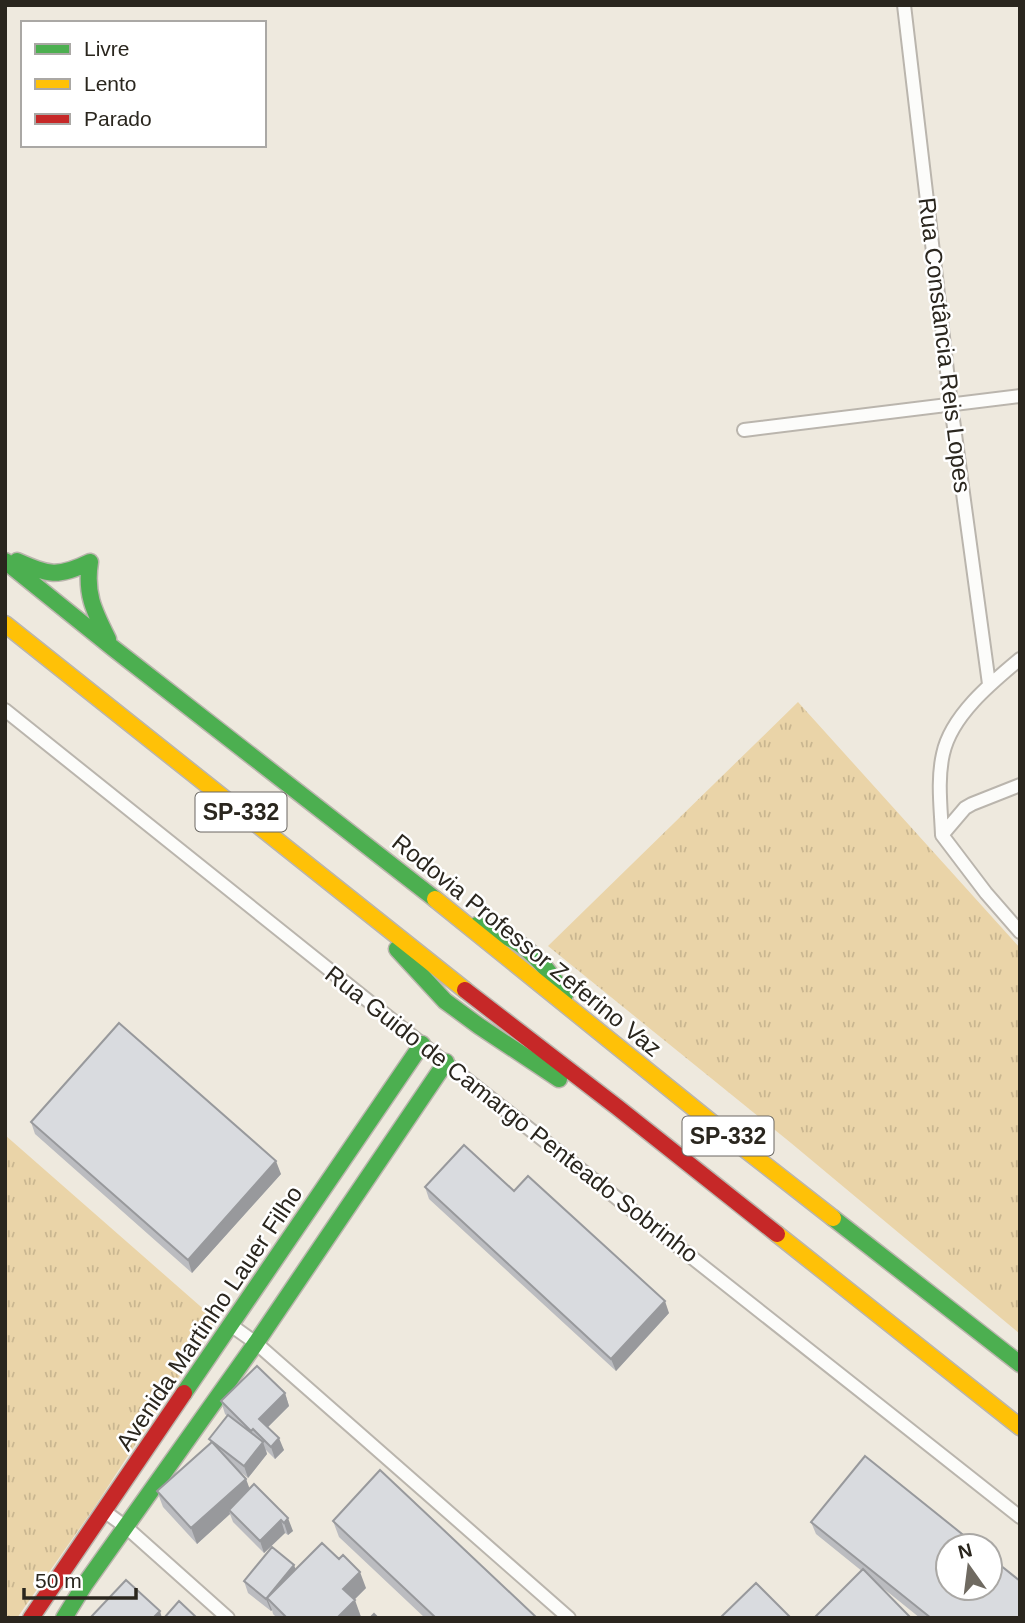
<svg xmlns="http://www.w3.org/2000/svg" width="1025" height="1623" viewBox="0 0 1025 1623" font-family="Arial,sans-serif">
<defs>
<pattern id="park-tufts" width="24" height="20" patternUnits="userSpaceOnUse" patternTransform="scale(1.75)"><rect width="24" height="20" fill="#ead4a8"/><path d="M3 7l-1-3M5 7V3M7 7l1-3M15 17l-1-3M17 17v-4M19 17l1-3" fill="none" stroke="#c9b690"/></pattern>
</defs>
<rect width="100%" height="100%" fill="#eee9de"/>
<path fill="url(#park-tufts)" d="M 798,702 L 1020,948 L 1020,1334 L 791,1143 L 548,946 Z
M 5,1135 L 216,1320 L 96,1505 L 17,1618 L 5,1618 Z"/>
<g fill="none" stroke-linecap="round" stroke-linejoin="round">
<g stroke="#bab5ad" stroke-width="16">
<path id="street" d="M 904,5 L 951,405 L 989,684
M 744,430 L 1020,396
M 5,710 L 422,1044 L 1020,1517
M 942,835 C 941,809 937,780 943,754 C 951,716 991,683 1020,659
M 942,835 L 986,893 L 1020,932
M 942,835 L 965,808 L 972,804 L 1020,785
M 232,1326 L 256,1343 L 569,1618
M 104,1511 L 126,1527 L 228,1618"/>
</g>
<g stroke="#bab5ad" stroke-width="19">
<path id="fast" d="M 5,561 L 113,648 L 435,899
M 17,561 C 49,575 57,578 90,562
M 90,562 C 85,594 94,611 108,639
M 477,925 C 489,930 501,934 513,940 C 535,952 551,974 565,995
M 397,949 L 445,1001 L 479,1026 L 559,1079
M 833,1218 L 1020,1364
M 184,1393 L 422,1044
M 64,1618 L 85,1584 L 256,1343 L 446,1062"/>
</g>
<g stroke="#bab5ad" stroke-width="19">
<path id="slow" d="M 5,624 L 465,990
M 435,899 L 732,1139 L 833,1218
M 777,1234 L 1020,1427"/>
</g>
<g stroke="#bab5ad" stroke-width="19">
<path id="jam" d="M 465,990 L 617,1107 L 777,1234
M 31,1618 L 184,1393"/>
</g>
<use href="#street" stroke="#fcfcfa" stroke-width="12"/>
<use href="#fast" stroke="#4caf50" stroke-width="16"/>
<use href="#slow" stroke="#ffc107" stroke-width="16"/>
<use href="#jam" stroke="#c62828" stroke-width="16"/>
</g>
<path fill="#bbbcc0" d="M 31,1122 L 281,1174 L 192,1273 L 35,1134 Z
M 425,1187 L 669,1313 L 616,1371 L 429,1199 Z
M 285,1393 L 289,1406 L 268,1427 L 284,1450 L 275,1459 L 266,1450 L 267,1454 L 248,1478 L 237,1469 L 246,1479 L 249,1489 L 293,1531 L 288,1535 L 285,1533 L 264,1553 L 233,1522 L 230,1514 L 197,1544 L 163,1507 L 157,1491 L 211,1443 L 209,1439 L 227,1416 L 225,1414 L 221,1401 Z
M 333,1521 L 537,1618 L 425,1618 L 339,1537 Z
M 811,1522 L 1020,1618 L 920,1618 L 816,1534 Z
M 296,1569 L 366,1588 L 354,1600 L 361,1617 L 359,1618 L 277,1618 L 273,1614 L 272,1610 L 271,1611 L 248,1593 L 244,1581 Z"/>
<path fill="#98999c" d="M 276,1161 L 281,1174 L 192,1273 L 188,1260 Z
M 665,1301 L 669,1313 L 616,1371 L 611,1359 Z
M 285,1393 L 289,1406 L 264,1431 L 259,1419 Z
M 279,1438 L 284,1450 L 275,1459 L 271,1447 Z
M 263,1442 L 267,1454 L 248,1478 L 244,1466 Z
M 246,1479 L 252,1495 L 229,1510 L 230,1514 L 197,1544 L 191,1528 Z
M 288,1518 L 293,1531 L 288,1535 L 284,1523 Z
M 281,1520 L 285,1533 L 264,1553 L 260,1541 Z
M 294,1565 L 299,1577 L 267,1598 L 272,1610 L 271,1611 L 266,1599 Z
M 360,1572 L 366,1588 L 349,1605 L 343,1589 Z
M 355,1600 L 361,1617 L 359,1618 L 337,1618 Z
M 160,1611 L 162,1618 L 153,1618 Z"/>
<path fill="#d9dbdf" stroke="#98999c" stroke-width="2" d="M 119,1023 L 276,1161 L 188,1260 L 31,1122 Z
M 464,1145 L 514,1191 L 528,1176 L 665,1301 L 611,1359 L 425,1187 Z
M 257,1366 L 285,1393 L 259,1419 L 279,1438 L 271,1447 L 253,1429 L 251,1431 L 221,1401 Z
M 228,1415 L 263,1442 L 244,1466 L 209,1439 Z
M 212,1442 L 246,1479 L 191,1528 L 157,1491 Z
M 865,1456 L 977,1546 L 948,1546 L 948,1588 L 990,1588 L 990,1557 L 1020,1581 L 1020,1618 L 931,1618 L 811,1522 Z
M 380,1470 L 537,1618 L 436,1618 L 333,1521 Z
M 254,1484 L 288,1518 L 284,1523 L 281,1520 L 260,1541 L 229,1510 Z
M 322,1543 L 339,1559 L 343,1555 L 360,1572 L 343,1589 L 355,1600 L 337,1618 L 287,1618 L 267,1598 Z
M 272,1547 L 294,1565 L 266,1599 L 244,1581 Z
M 863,1569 L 911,1618 L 814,1618 Z
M 126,1580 L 160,1611 L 153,1618 L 90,1618 Z
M 756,1583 L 791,1618 L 720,1618 Z
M 179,1601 L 197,1618 L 164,1618 Z
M 374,1614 L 378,1618 L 370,1618 Z"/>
<g text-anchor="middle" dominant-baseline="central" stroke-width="5" stroke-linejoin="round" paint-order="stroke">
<g fill="#fff" stroke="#6a6762" stroke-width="2">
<rect x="195.5" y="792.5" width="91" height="39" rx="5"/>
<rect x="682.5" y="1116.5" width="91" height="39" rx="5"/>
</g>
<g font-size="23" font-weight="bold" fill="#2a261e">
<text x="241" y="812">SP-332</text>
<text x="728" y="1136">SP-332</text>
</g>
<g font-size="24" fill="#2a261e" stroke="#fff">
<text transform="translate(945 345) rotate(83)">Rua Constância Reis Lopes</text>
<text transform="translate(527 945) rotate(39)">Rodovia Professor Zeferino Vaz</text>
<text transform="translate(512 1114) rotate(38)">Rua Guido de Camargo Penteado Sobrinho</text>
<text transform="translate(209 1318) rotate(-56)">Avenida Martinho Lauer Filho</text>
</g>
</g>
<rect width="1025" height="1623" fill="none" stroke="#2a261e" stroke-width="14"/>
<rect x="21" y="21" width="245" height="126" fill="#ffffff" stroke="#aaa8a5" stroke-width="2"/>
<rect x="35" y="44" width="35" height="10" fill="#4caf50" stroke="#aaa8a5" stroke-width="2"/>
<text x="84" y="56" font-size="21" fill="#2a261e">Livre</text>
<rect x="35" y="79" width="35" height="10" fill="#ffc107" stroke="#aaa8a5" stroke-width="2"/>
<text x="84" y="91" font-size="21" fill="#2a261e">Lento</text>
<rect x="35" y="114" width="35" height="10" fill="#c62828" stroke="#aaa8a5" stroke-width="2"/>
<text x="84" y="126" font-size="21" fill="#2a261e">Parado</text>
<g transform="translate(969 1567) rotate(346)"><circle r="33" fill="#ffffff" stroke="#aaa8a5" stroke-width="2"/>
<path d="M0-5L12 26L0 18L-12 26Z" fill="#6f6a61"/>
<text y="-10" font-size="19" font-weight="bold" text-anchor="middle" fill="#2a261e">N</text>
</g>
<path d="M24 1588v10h112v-10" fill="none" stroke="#2a261e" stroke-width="3.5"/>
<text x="35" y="1588" font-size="21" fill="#2a261e" stroke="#ffffff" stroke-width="5" paint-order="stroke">50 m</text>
</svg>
